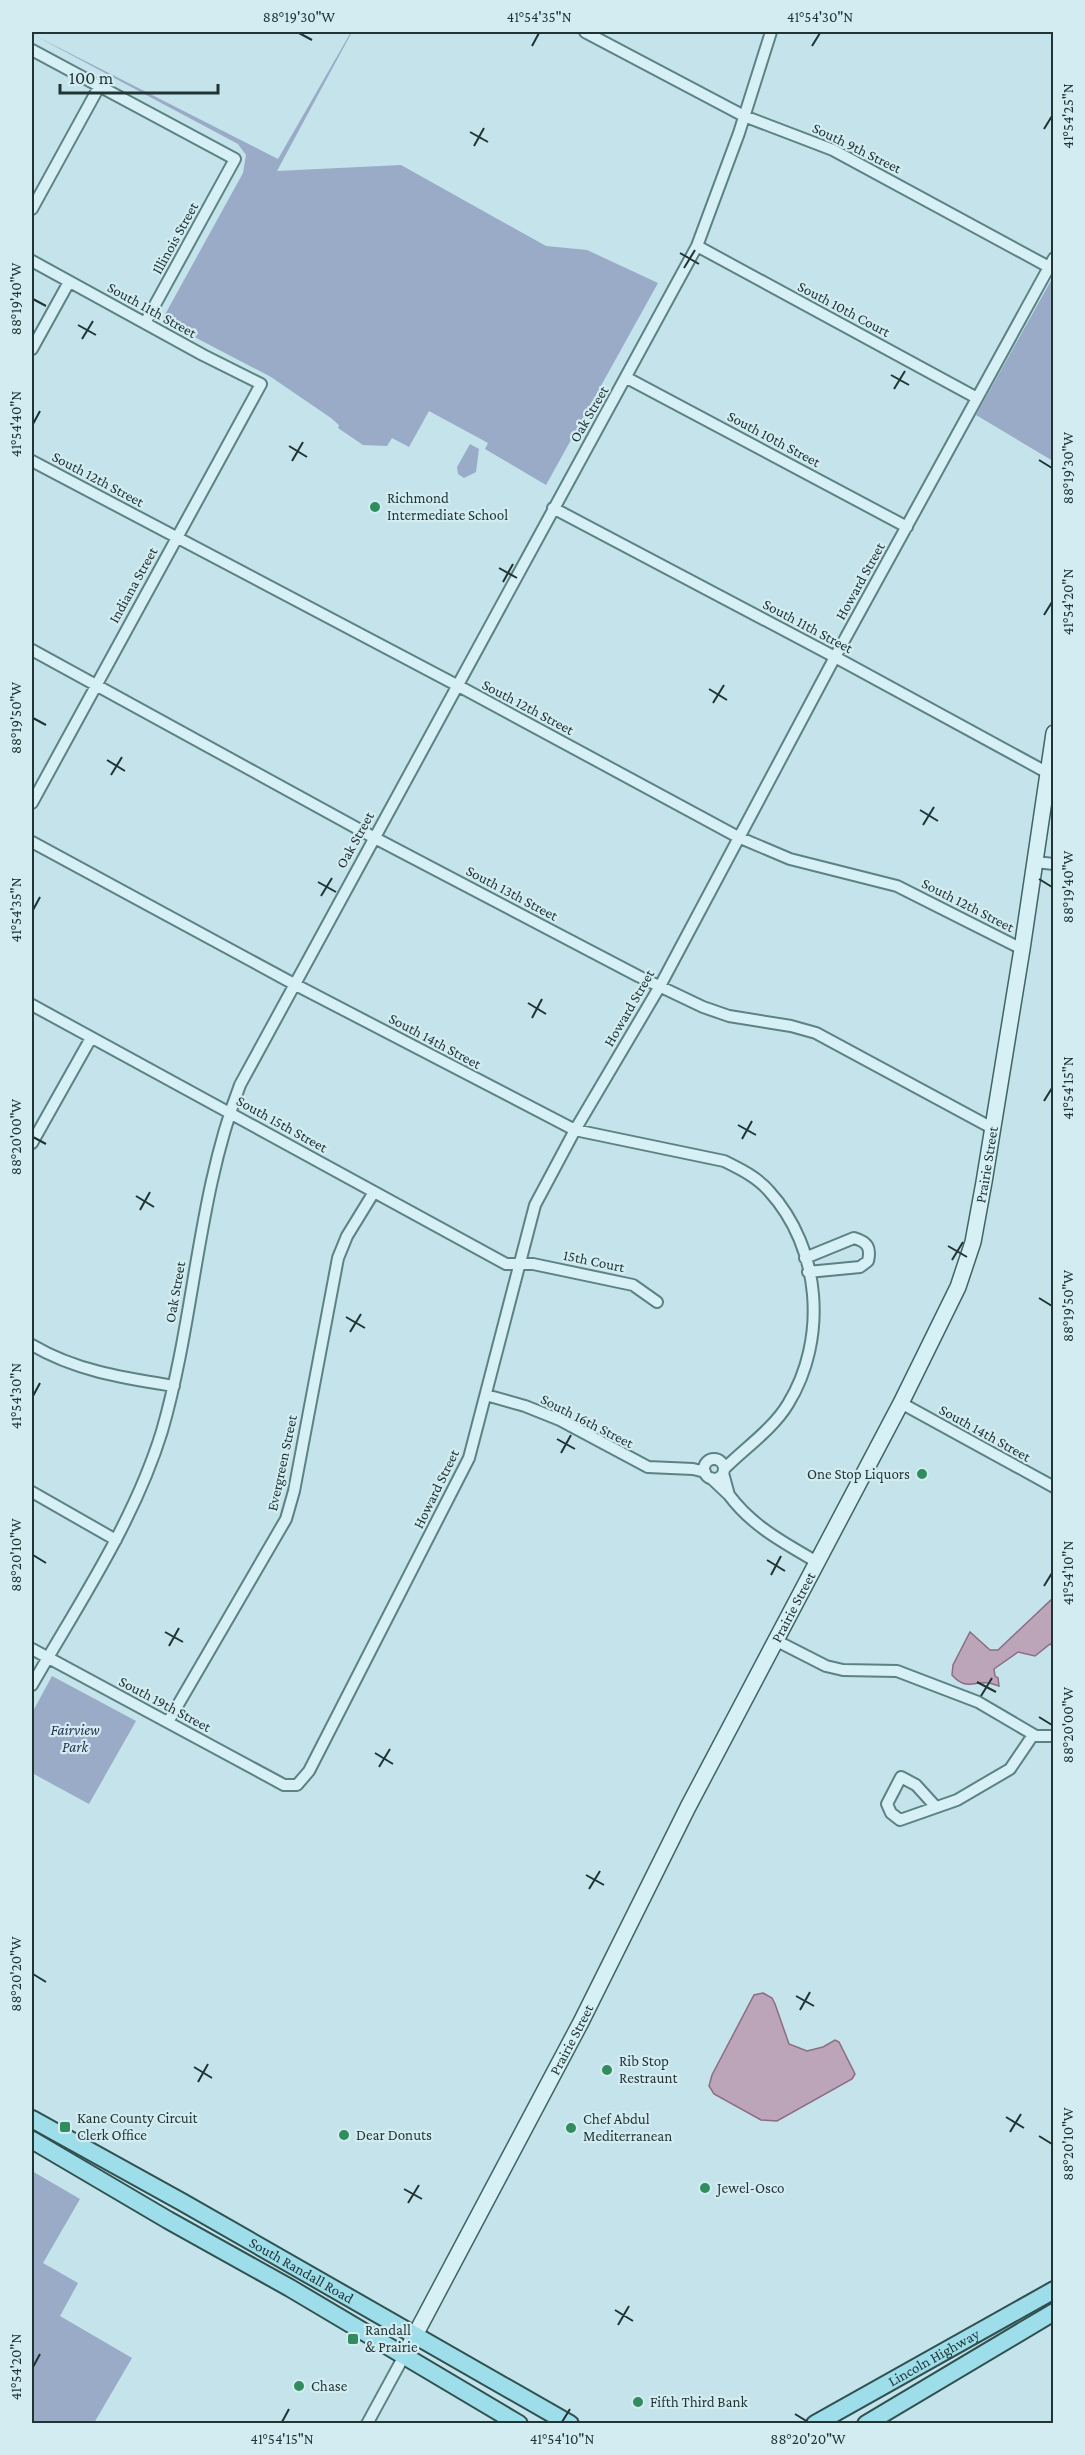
<svg xmlns="http://www.w3.org/2000/svg" width="1085" height="2455" viewBox="0 0 1085 2455" font-family="'Crimson Pro',serif">
<rect width="100%" height="100%" fill="#c4e3ea"/>
<path fill="#99abc7" d="M 351,32 L 352,32 L 277,171 L 401,165 L 546,246 L 587,250 L 658,283 L 546,485 L 485,449 L 488,443 L 429,411 L 409,447 L 392,438 L 387,446 L 363,445 L 338,428 L 339,425 L 331,418 L 271,377 L 162,320 L 243,173 L 246,155 L 238,144 L 32,34 L 278,159 Z
M 1053,277 L 1053,461 L 976,415 Z
M 470,444 L 479,449 L 476,472 L 464,478 L 458,474 L 457,467 Z
M 52,1676 L 136,1721 L 89,1804 L 32,1773 L 32,1713 Z
M 32,2171 L 80,2199 L 43,2263 L 78,2283 L 60,2316 L 132,2358 L 94,2423 L 32,2423 Z"/>
<path fill="#bda5b9" stroke="#8b6d84" stroke-width="1.5" d="M 1053,1598 L 1053,1647 L 1050,1644 L 1035,1656 L 1018,1652 L 994,1669 L 995,1676 L 998,1678 L 999,1686 C 996,1685 993,1684 989,1683 C 974,1681 966,1691 952,1675 L 953,1665 L 970,1632 L 990,1650 L 998,1650 Z
M 763,1993 L 772,1998 L 775,2004 L 789,2044 L 807,2051 L 823,2047 L 835,2040 L 839,2042 L 855,2074 L 852,2079 L 777,2121 L 761,2120 L 714,2094 L 709,2086 L 712,2075 L 754,1995 Z"/>
<g fill="none" stroke-linecap="round" stroke-linejoin="round">
<g stroke="#5c8283" stroke-width="14">
<path id="street" d="M 585,32 L 744,116 L 833,150 L 1049,267
M 32,50 L 235,159 L 145,323
M 32,209 L 100,85
M 697,246 L 977,398
M 32,261 L 203,355 L 261,384 L 32,803
M 32,349 L 69,282
M 627,378 L 907,527
M 32,461 L 466,690 L 738,837 L 790,859 L 897,886 L 1022,949
M 553,508 L 835,657 L 1048,773
M 32,650 L 373,837 L 638,976 L 703,1007 L 729,1016 L 791,1026 L 816,1033 L 992,1128
M 32,842 L 294,984 L 575,1130 L 724,1161 C 740,1169 757,1177 769,1191 C 821,1248 828,1339 788,1404 C 773,1429 745,1448 724,1469
M 1035,862 L 1054,864
M 32,1005 L 506,1264 L 533,1264 L 633,1285 L 657,1302
M 32,1143 L 91,1038
M 805,1258 L 854,1238 C 868,1242 871,1248 868,1261 L 860,1267 L 808,1272
M 32,1345 C 76,1371 124,1378 174,1386
M 486,1395 L 525,1406 L 560,1420 L 648,1467 L 693,1469 L 705,1472
M 901,1403 L 1054,1487
M704 1469a10 10 0 1 1 20 0a10 10 0 1 1-20 0Z
M 711,1478 L 729,1495 L 723,1473
M 32,1492 L 116,1540
M 729,1495 C 752,1526 784,1543 817,1562
M 775,1640 L 826,1666 L 843,1670 L 897,1671 L 978,1702 L 1036,1736 L 1054,1736
M 32,1649 L 284,1785 L 297,1785 L 309,1771 L 469,1458 L 535,1205 L 575,1130 L 660,986 L 835,657 L 1054,258
M 32,1685 C 79,1603 134,1522 162,1431 C 195,1317 197,1197 240,1085 L 697,246 L 739,133 L 771,32
M 168,1722 L 286,1519 L 294,1491 L 338,1258 L 347,1236 L 374,1192
M 936,1807 L 916,1785 L 901,1777 L 887,1804 L 891,1813 L 900,1820 L 957,1800 L 1010,1769 L 1033,1735
M 367,2424 L 404,2356"/>
</g>
<g stroke="#3f6564" stroke-width="18">
<g id="secondary">
<path id="s1" d="M 404,2356 L 581,2022 L 688,1807 L 901,1403 L 958,1287 L 973,1242 L 984,1182 L 1022,949 L 1054,733"/>
</g>
</g>
<g stroke="#30514f" stroke-width="20">
<g id="primary">
<path id="s2" d="M 32,2119 L 182,2202 L 570,2424"/>
<path d="M 32,2140 L 168,2220 L 290,2288 L 519,2424"/>
<path id="s3" d="M 815,2424 L 1054,2290"/>
<path d="M 866,2424 L 1054,2312"/>
</g>
</g>
<use href="#street" stroke="#d6f0f6" stroke-width="10"/>
<use href="#secondary" stroke="#d6f0f6" stroke-width="15"/>
<use href="#primary" stroke="#9eddea" stroke-width="16"/>
</g>
<path fill="none" stroke="#1f3433" stroke-width="2" d="M 299,33 L 312,40M 532,46 L 539,33M 812,46 L 820,33M 1044,129 L 1052,116M 470,132 L 488,142M 474,146 L 484,128M 680,253 L 699,264M 684,268 L 695,250M 33,299 L 46,306M 78,325 L 96,335M 82,339 L 93,321M 891,375 L 909,385M 894,389 L 905,371M 33,424 L 40,411M 289,446 L 307,457M 1039,460 L 1052,468M 292,461 L 303,442M 499,568 L 517,578M 503,582 L 513,564M 1044,615 L 1052,602M 709,689 L 727,700M 713,703 L 724,685M 33,718 L 46,725M 107,760 L 125,771M 111,775 L 122,757M 920,810 L 938,821M 923,825 L 934,807M 1039,879 L 1052,887M 318,882 L 336,892M 321,896 L 332,878M 33,910 L 40,897M 528,1003 L 546,1014M 532,1018 L 542,999M 1044,1101 L 1052,1088M 738,1125 L 756,1135M 33,1137 L 46,1144M 742,1139 L 752,1121M 136,1196 L 154,1207M 140,1210 L 150,1192M 948,1246 L 967,1257M 952,1260 L 963,1242M 1039,1298 L 1052,1306M 346,1317 L 365,1328M 350,1332 L 361,1314M 33,1396 L 40,1383M 557,1439 L 575,1449M 561,1453 L 571,1435M 33,1555 L 46,1563M 767,1560 L 785,1571M 771,1575 L 781,1556M 1044,1586 L 1052,1573M 165,1632 L 183,1642M 169,1646 L 179,1628M 977,1682 L 996,1692M 981,1696 L 992,1678M 1039,1717 L 1052,1725M 375,1753 L 393,1764M 379,1767 L 390,1749M 586,1875 L 604,1885M 589,1889 L 600,1871M 33,1974 L 46,1982M 796,1996 L 814,2006M 800,2010 L 810,1992M 194,2067 L 212,2078M 198,2082 L 208,2064M 1006,2117 L 1024,2128M 1010,2132 L 1021,2114M 1039,2136 L 1052,2144M 404,2189 L 422,2199M 408,2203 L 419,2185M 615,2310 L 633,2321M 618,2325 L 629,2306M 33,2367 L 40,2354M 795,2414 L 808,2422M 282,2422 L 289,2409M 562,2422 L 570,2409"/>
<g fill="#318d5d" stroke="#d3ecf2" stroke-width="2">
<circle cx="375" cy="507" r="6"/>
<circle cx="922" cy="1474" r="6"/>
<circle cx="607" cy="2070" r="6"/>
<rect x="59" y="2121" width="12" height="12" rx="3"/>
<circle cx="571" cy="2128" r="6"/>
<circle cx="344" cy="2135" r="6"/>
<circle cx="705" cy="2188" r="6"/>
<rect x="347" y="2333" width="12" height="12" rx="3"/>
<circle cx="299" cy="2386" r="6"/>
<circle cx="638" cy="2402" r="6"/>
</g>
<g text-anchor="middle" dominant-baseline="central" stroke-width="4.5" stroke-linejoin="round" paint-order="stroke">
<g font-size="15" fill="#1f3433" stroke="#d3ecf2">
<text transform="translate(857 148) rotate(26)">South 9th Street</text>
<text transform="translate(175 238) rotate(-61)">Illinois Street</text>
<text transform="translate(844 309) rotate(28)">South 10th Court</text>
<text transform="translate(152 310) rotate(29)">South 11th Street</text>
<text transform="translate(589 414) rotate(-60)">Oak Street</text>
<text transform="translate(774 439) rotate(28)">South 10th Street</text>
<text transform="translate(98 479) rotate(28)">South 12th Street</text>
<text transform="translate(860 581) rotate(-61)">Howard Street</text>
<text transform="translate(133 585) rotate(-61)">Indiana Street</text>
<text transform="translate(808 626) rotate(28)">South 11th Street</text>
<text transform="translate(528 707) rotate(28)">South 12th Street</text>
<text transform="translate(355 840) rotate(-61)">Oak Street</text>
<text transform="translate(512 893) rotate(28)">South 13th Street</text>
<text transform="translate(968 905) rotate(27)">South 12th Street</text>
<text transform="translate(629 1008) rotate(-60)">Howard Street</text>
<text transform="translate(435 1041) rotate(28)">South 14th Street</text>
<text transform="translate(282 1124) rotate(29)">South 15th Street</text>
<text stroke="none"><textPath href="#s1" startOffset="1330">Prairie Street</textPath></text>
<text transform="translate(594 1261) rotate(12)">15th Court</text>
<text transform="translate(175 1292) rotate(-80)">Oak Street</text>
<text transform="translate(587 1421) rotate(27)">South 16th Street</text>
<text transform="translate(985 1433) rotate(29)">South 14th Street</text>
<text transform="translate(282 1463) rotate(-78)">Evergreen Street</text>
<text transform="translate(436 1489) rotate(-64)">Howard Street</text>
<text stroke="none"><textPath href="#s1" startOffset="844">Prairie Street</textPath></text>
<text transform="translate(165 1704) rotate(28)">South 19th Street</text>
<text stroke="none"><textPath href="#s1" startOffset="358">Prairie Street</textPath></text>
<text stroke="none"><textPath href="#s2" startOffset="309">South Randall Road</textPath></text>
<text stroke="none"><textPath href="#s3" startOffset="136">Lincoln Highway</textPath></text>
</g>
<g font-size="15" fill="#1f3433" stroke="#d3ecf2" text-anchor="start">
<text x="387" y="498">Richmond<tspan x="387" dy="17">Intermediate School</tspan></text>
<text x="910" y="1474" text-anchor="end">One Stop Liquors</text>
<text x="619" y="2061">Rib Stop<tspan x="619" dy="17">Restraunt</tspan></text>
<text x="77" y="2118">Kane County Circuit<tspan x="77" dy="17">Clerk Office</tspan></text>
<text x="583" y="2119">Chef Abdul<tspan x="583" dy="17">Mediterranean</tspan></text>
<text x="356" y="2135">Dear Donuts</text>
<text x="717" y="2188">Jewel-Osco</text>
<text x="365" y="2330">Randall<tspan x="365" dy="17">&amp; Prairie</tspan></text>
<text x="311" y="2386">Chase</text>
<text x="650" y="2402">Fifth Third Bank</text>
</g>
<g font-size="15" font-style="italic" fill="#27314f" stroke="#d3ecf2">
<text x="75" y="1730">Fairview<tspan x="75" dy="17">Park</tspan></text>
</g>
</g>
<rect width="1085" height="2455" fill="none" stroke="#d3ecf2" stroke-width="66"/>
<path d="M60 84v9h158v-9" fill="none" stroke="#1f3433" stroke-width="3"/>
<text x="69" y="84" font-size="18" fill="#1f3433" stroke="#d3ecf2" stroke-width="4.5" paint-order="stroke">100 m</text>
<rect x="33" y="33" width="1019" height="2389" fill="none" stroke="#1f3433" stroke-width="2"/>
<g font-size="15" text-anchor="middle" fill="#1f3433">
<text x="299" y="22">88°19'30"W</text>
<text x="539" y="22">41°54'35"N</text>
<text x="820" y="22">41°54'30"N</text>
<text transform="translate(1068 116) rotate(-90)" y="5">41°54'25"N</text>
<text transform="translate(16 299) rotate(-90)" y="5">88°19'40"W</text>
<text transform="translate(16 424) rotate(-90)" y="5">41°54'40"N</text>
<text transform="translate(1068 468) rotate(-90)" y="5">88°19'30"W</text>
<text transform="translate(1068 602) rotate(-90)" y="5">41°54'20"N</text>
<text transform="translate(16 718) rotate(-90)" y="5">88°19'50"W</text>
<text transform="translate(1068 887) rotate(-90)" y="5">88°19'40"W</text>
<text transform="translate(16 910) rotate(-90)" y="5">41°54'35"N</text>
<text transform="translate(1068 1088) rotate(-90)" y="5">41°54'15"N</text>
<text transform="translate(16 1137) rotate(-90)" y="5">88°20'00"W</text>
<text transform="translate(1068 1306) rotate(-90)" y="5">88°19'50"W</text>
<text transform="translate(16 1396) rotate(-90)" y="5">41°54'30"N</text>
<text transform="translate(16 1555) rotate(-90)" y="5">88°20'10"W</text>
<text transform="translate(1068 1573) rotate(-90)" y="5">41°54'10"N</text>
<text transform="translate(1068 1725) rotate(-90)" y="5">88°20'00"W</text>
<text transform="translate(16 1974) rotate(-90)" y="5">88°20'20"W</text>
<text transform="translate(1068 2144) rotate(-90)" y="5">88°20'10"W</text>
<text transform="translate(16 2367) rotate(-90)" y="5">41°54'20"N</text>
<text x="282" y="2444">41°54'15"N</text>
<text x="562" y="2444">41°54'10"N</text>
<text x="808" y="2444">88°20'20"W</text>
</g>
</svg>
